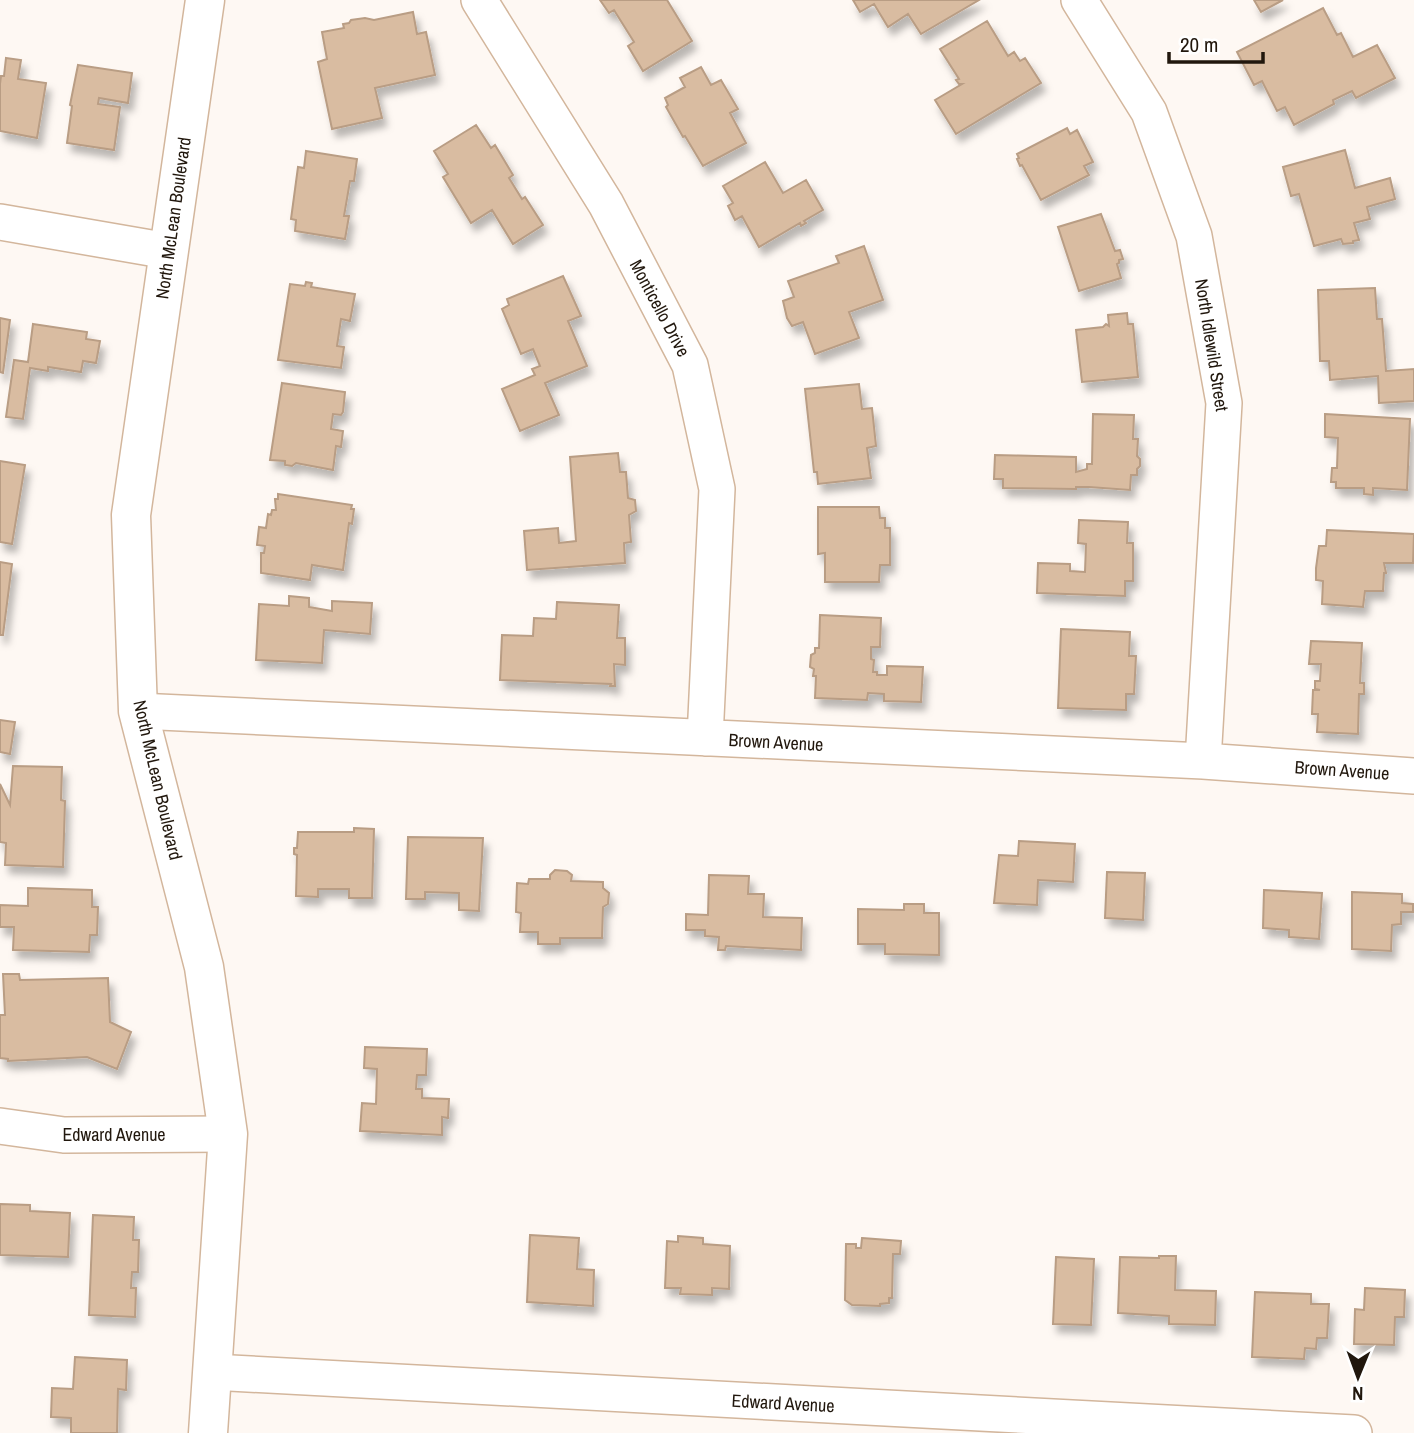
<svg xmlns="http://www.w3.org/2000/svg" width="1414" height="1433" viewBox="0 0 1414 1433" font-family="'Archivo Narrow',sans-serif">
<defs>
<filter id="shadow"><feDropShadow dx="4.5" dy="8" stdDeviation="3.5" flood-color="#0004"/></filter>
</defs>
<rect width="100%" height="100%" fill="#fef8f3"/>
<path fill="#d9bca1" stroke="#b99d84" stroke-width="2" filter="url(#shadow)" d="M 600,0 L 667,0 L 692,41 L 643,71 L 628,46 L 634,42 L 614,10 L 609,13 Z
M 853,0 L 979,0 L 921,34 L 908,14 L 888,27 L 874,4 L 860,12 Z
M 1254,0 L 1283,0 L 1261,12 Z
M 1323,8 L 1337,35 L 1341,33 L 1353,57 L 1377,45 L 1395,78 L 1356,98 L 1352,91 L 1333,100 L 1334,104 L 1294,125 L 1285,107 L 1277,111 L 1262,81 L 1254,85 L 1237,52 Z
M 413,12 L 417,34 L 426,32 L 435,75 L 375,88 L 382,118 L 332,129 L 318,62 L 327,59 L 322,32 L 344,28 L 343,24 L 349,23 L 351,20 L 365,18 L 374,20 Z
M 987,21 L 1008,56 L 1014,52 L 1020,61 L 1025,58 L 1041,83 L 956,134 L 935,100 L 962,84 L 959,84 L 956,80 L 959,79 L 940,49 Z
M 6,58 L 21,60 L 18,79 L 46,83 L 37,138 L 0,131 L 0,84 L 1,76 L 4,76 Z
M 78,65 L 132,73 L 128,103 L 99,98 L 98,104 L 120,107 L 114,150 L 67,143 L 72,106 L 70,105 Z
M 701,67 L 711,85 L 721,80 L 738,109 L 730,113 L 746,143 L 703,166 L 685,136 L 683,137 L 666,107 L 668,105 L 665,98 L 685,87 L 680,78 Z
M 476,125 L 491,148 L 495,145 L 513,175 L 509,178 L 522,199 L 525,197 L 543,225 L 513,244 L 492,210 L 471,223 L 443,177 L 448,174 L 434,151 Z
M 1067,128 L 1070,134 L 1077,130 L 1093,162 L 1084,166 L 1089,175 L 1041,200 L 1022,165 L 1020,166 L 1017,159 L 1019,158 L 1017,154 Z
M 1345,150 L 1355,188 L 1390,178 L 1395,199 L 1367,207 L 1370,219 L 1354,223 L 1359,240 L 1353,241 L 1353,243 L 1343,244 L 1341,239 L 1314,246 L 1299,194 L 1291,196 L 1283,167 Z
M 306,151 L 357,159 L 354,181 L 350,181 L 344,216 L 349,216 L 345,239 L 295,231 L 296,220 L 291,219 L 298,167 L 304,168 Z
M 765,162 L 783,193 L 806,180 L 823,210 L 804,221 L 806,223 L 801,226 L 800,223 L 759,247 L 742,216 L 735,220 L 728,206 L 733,203 L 723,186 Z
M 1101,214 L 1115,251 L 1120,250 L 1123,259 L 1119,260 L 1119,263 L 1117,264 L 1121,278 L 1079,291 L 1058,227 Z
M 864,246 L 883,300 L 849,312 L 859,338 L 815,354 L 803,322 L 792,326 L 787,318 L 783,301 L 794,297 L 788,281 L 839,263 L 836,256 Z
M 563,276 L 581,316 L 568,321 L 587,366 L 545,383 L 559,415 L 520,431 L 502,389 L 535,375 L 532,369 L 540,366 L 533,349 L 521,354 L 502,309 L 509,305 L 507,299 Z
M 306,282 L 312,283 L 311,287 L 355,294 L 350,321 L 341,319 L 337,346 L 344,347 L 341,368 L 278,360 L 290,284 L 305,286 Z
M 1375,288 L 1377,319 L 1382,319 L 1386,371 L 1414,369 L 1414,401 L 1379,403 L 1378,376 L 1330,380 L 1329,361 L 1320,361 L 1318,290 Z
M 1127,313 L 1128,324 L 1133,324 L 1138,377 L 1082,382 L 1076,330 L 1103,327 L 1106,324 L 1109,326 L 1108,315 Z
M 0,318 L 10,320 L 3,373 L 0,372 Z
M 33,324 L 87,332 L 86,339 L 100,341 L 96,363 L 83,361 L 81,372 L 48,367 L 48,371 L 30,368 L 23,419 L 6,417 L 14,360 L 28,362 Z
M 282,383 L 345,392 L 343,412 L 341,415 L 333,414 L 331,429 L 343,431 L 341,447 L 336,446 L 333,470 L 296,463 L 292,466 L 285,465 L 285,461 L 270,460 Z
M 859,384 L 862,409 L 872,408 L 876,446 L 867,448 L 871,478 L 818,484 L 817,472 L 814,472 L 805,389 Z
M 1093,414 L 1134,415 L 1133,439 L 1138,439 L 1137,456 L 1140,459 L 1140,466 L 1137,469 L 1137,475 L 1131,475 L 1130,490 L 1089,487 L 1076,487 L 1076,489 L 1003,488 L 1003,479 L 994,479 L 995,455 L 1076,457 L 1076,472 L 1087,469 L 1087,464 L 1092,464 Z
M 1325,414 L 1410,419 L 1407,490 L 1373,488 L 1373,495 L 1364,494 L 1364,488 L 1336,488 L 1336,482 L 1331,482 L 1332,468 L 1337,468 L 1338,438 L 1325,437 Z
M 618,453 L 620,472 L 626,472 L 628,498 L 635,500 L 636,511 L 629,515 L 631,542 L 624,543 L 625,563 L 527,570 L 524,531 L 558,528 L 559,543 L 576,541 L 570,457 Z
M 0,461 L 25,465 L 12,544 L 0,542 Z
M 278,494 L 352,505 L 351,509 L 354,509 L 352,524 L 349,523 L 343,570 L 312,565 L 310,580 L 261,573 L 261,553 L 264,553 L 265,546 L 257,545 L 259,527 L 266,528 L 268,514 L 271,515 L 272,510 L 276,510 L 275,499 L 278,499 Z
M 818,507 L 879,507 L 880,518 L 885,518 L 885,528 L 890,528 L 890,565 L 880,565 L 879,582 L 825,582 L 825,553 L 818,554 Z
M 1079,520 L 1128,522 L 1127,543 L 1133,543 L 1133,581 L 1125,581 L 1125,596 L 1037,593 L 1038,563 L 1070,564 L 1070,571 L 1085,572 L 1086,544 L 1078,543 Z
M 1327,530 L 1414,534 L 1413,563 L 1384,563 L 1386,573 L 1384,573 L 1383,591 L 1365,591 L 1363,607 L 1322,604 L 1323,581 L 1316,580 L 1316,568 L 1319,546 L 1326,546 Z
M 0,562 L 12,564 L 3,635 L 0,635 Z
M 289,596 L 309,598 L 309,607 L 332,611 L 332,601 L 372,603 L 370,634 L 324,630 L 322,663 L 256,660 L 259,604 L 289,606 Z
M 557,602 L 619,605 L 617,638 L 625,638 L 625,665 L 614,664 L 615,686 L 610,686 L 611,684 L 500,680 L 502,635 L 533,636 L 534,618 L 556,619 Z
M 820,615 L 881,618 L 880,647 L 871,647 L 871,659 L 874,660 L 873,672 L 877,672 L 877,675 L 887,675 L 887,666 L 923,667 L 921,702 L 884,701 L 884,694 L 868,693 L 867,700 L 815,698 L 816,676 L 813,676 L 814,669 L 810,667 L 811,655 L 815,653 L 815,648 L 819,648 Z
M 1061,629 L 1130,632 L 1129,656 L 1136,656 L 1134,694 L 1126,694 L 1126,710 L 1058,708 Z
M 1311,641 L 1362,643 L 1360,683 L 1364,683 L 1364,694 L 1359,694 L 1358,734 L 1317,732 L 1318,714 L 1312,714 L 1313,690 L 1320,690 L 1315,689 L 1315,681 L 1320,681 L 1321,664 L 1309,664 Z
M 0,720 L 15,722 L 10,754 L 0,752 Z
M 13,766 L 62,767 L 61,800 L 65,801 L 63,867 L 5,865 L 6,843 L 0,842 L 0,784 L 10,805 Z
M 354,828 L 374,829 L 372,898 L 349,898 L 349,889 L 318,889 L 318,897 L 296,896 L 297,855 L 294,854 L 294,848 L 297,848 L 298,832 L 354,832 Z
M 408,837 L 483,838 L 479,911 L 459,910 L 459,893 L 425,892 L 425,899 L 406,899 Z
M 1019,841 L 1075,844 L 1073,882 L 1038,880 L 1037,905 L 994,903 L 999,855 L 1018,856 Z
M 555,870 L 567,871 L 572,875 L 571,881 L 603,882 L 603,888 L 609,893 L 608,904 L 603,907 L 602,938 L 560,938 L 560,944 L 538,944 L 538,932 L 520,932 L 521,913 L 516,912 L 517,883 L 528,884 L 529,879 L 550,879 L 550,875 Z
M 1107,872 L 1145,873 L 1143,920 L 1105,918 Z
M 709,875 L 749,876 L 748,894 L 764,894 L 763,917 L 802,918 L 801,950 L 726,946 L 725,950 L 718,950 L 719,937 L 705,936 L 705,930 L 686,930 L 686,914 L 708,915 Z
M 28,888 L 92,890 L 92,907 L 98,907 L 97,935 L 90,935 L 89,952 L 13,950 L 14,927 L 0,927 L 0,905 L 28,906 Z
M 1264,890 L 1322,893 L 1319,939 L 1289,937 L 1289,930 L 1263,928 Z
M 1352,892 L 1402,894 L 1402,903 L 1413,904 L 1413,912 L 1401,912 L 1401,924 L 1392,925 L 1391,951 L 1352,949 Z
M 904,904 L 924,904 L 924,913 L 939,913 L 939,955 L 885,954 L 885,944 L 858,944 L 858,909 L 904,910 Z
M 3,974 L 19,974 L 20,980 L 108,978 L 110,1022 L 131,1032 L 117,1069 L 87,1057 L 8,1061 L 8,1059 L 0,1058 L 0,1015 L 5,1015 Z
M 365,1047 L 427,1049 L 426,1075 L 417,1075 L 416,1089 L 422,1089 L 422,1098 L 449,1099 L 448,1118 L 442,1117 L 442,1135 L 360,1131 L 362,1103 L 376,1104 L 377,1069 L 364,1068 Z
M 0,1204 L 30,1205 L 30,1211 L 70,1213 L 68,1257 L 0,1255 Z
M 93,1215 L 134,1217 L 133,1240 L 139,1240 L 138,1272 L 132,1272 L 131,1288 L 136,1288 L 135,1317 L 89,1315 Z
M 530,1235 L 579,1238 L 577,1269 L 594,1270 L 593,1306 L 527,1302 Z
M 678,1236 L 703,1238 L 703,1244 L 730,1246 L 729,1289 L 712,1288 L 712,1295 L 680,1294 L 681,1288 L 665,1288 L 667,1241 L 678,1242 Z
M 862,1238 L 901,1241 L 900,1254 L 893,1254 L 892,1298 L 889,1298 L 889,1303 L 880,1304 L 880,1306 L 852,1305 L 845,1300 L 846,1244 L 856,1244 L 856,1248 L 861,1248 Z
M 1159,1256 L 1176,1256 L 1175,1290 L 1216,1291 L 1215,1325 L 1169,1324 L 1169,1316 L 1118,1313 L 1120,1257 L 1159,1258 Z
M 1056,1257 L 1094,1259 L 1091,1325 L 1053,1324 Z
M 1365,1288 L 1405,1290 L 1404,1317 L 1395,1317 L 1394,1345 L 1354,1344 L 1355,1309 L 1364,1310 Z
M 1255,1292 L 1311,1294 L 1311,1304 L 1329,1304 L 1327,1338 L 1317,1338 L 1316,1349 L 1305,1348 L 1304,1359 L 1252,1357 Z
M 75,1357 L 127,1360 L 126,1390 L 118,1389 L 117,1433 L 71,1433 L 71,1418 L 51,1417 L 52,1388 L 73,1389 Z"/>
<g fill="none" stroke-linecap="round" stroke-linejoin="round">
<g stroke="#d3b69c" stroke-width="38">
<path id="minor" d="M 479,0 L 606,204 L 690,365 L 717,489 L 705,738
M 1079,0 L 1149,112 L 1194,236 L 1224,403 L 1203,761
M 0,222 L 168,251
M 138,711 L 1203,761 L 1414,776
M 0,1126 L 64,1135 L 228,1134
M 212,1372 L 1354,1433"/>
</g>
<g stroke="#d3b69c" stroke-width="41">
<path id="major" d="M 205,0 L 131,515 L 138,711 L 204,967 L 228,1134 L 208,1433"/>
</g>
<use href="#minor" stroke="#fff" stroke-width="35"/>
<use href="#major" stroke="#fff" stroke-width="38"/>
</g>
<g text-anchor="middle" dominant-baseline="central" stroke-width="7" stroke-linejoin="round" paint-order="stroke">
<g font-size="18" fill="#21170d" stroke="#fff">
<text transform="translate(173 218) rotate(-82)">North McLean Boulevard</text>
<text transform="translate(660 308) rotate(62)">Monticello Drive</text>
<text transform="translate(1212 345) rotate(81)">North Idlewild Street</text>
<text transform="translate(776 742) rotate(3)">Brown Avenue</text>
<text transform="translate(1342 770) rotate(4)">Brown Avenue</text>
<text transform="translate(158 780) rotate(77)">North McLean Boulevard</text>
<text x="114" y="1134">Edward Avenue</text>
<text transform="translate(783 1403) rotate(3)">Edward Avenue</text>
</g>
</g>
<g transform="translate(1358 1377) rotate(181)" stroke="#ffffff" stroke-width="5" paint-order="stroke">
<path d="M0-5L12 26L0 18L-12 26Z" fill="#21170d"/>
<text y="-10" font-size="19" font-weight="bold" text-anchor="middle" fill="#21170d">N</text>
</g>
<path d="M1169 52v10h94v-10" fill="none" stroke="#21170d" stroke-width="3.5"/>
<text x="1180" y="52" font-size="21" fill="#21170d" stroke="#ffffff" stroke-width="5" paint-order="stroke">20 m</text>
</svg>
